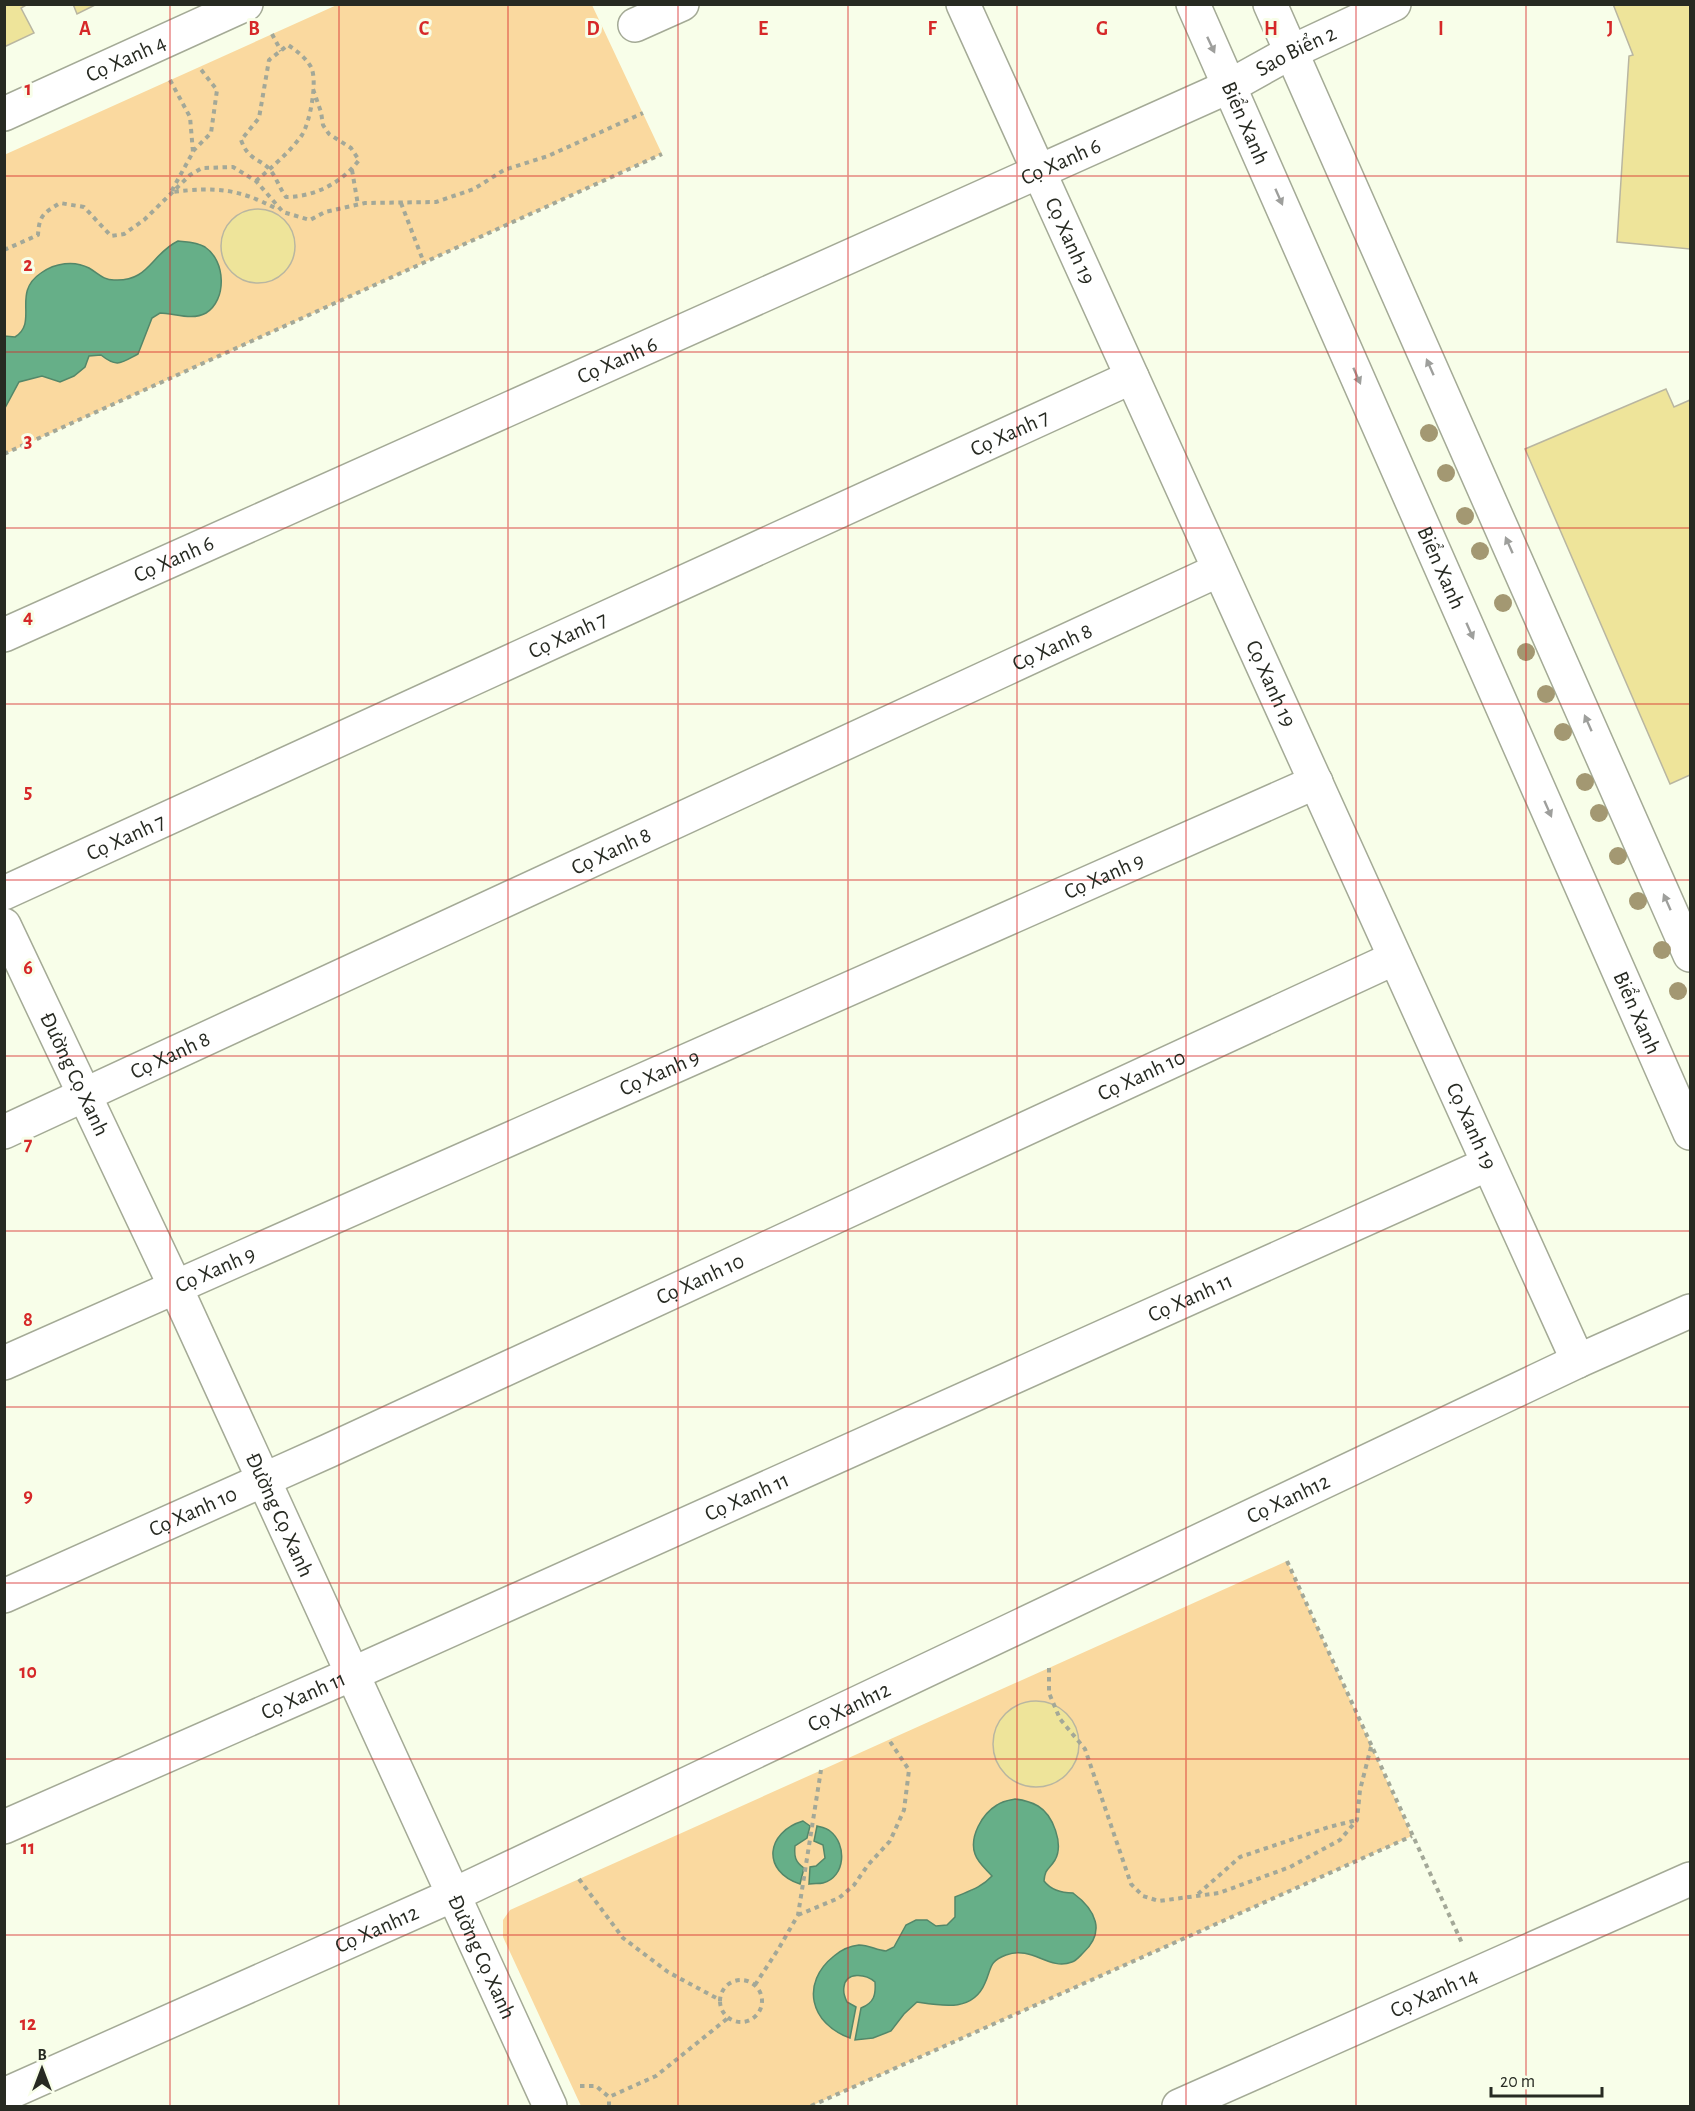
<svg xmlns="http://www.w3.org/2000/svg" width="1695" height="2111" viewBox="0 0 1695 2111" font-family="'Alegreya Sans',sans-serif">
<rect width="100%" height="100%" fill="#f8fee9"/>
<path fill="#fad99f" d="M 339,4 L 592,5 L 662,154 L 5,454 L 4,155 Z
M 1287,1561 L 1412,1836 L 811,2106 L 581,2106 L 503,1937 L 503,1920 L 510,1910 Z"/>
<path fill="#66af88" stroke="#538769" stroke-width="1.5" d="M 178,241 C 188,242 197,242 205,247 C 226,261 227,300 206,313 C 192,321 174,313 160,313 L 152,318 L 138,354 C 121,363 117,368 101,355 L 89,356 L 85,367 L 74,376 L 60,382 L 42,376 L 19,382 L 5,408 L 5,336 L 15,337 C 39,322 11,293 41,273 C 55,263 74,260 89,268 C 98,273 103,280 114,280 C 149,282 151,254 178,241 Z
M 1015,1799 C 1023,1800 1031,1802 1038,1806 C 1053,1815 1064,1844 1055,1860 C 1049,1870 1045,1868 1044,1881 C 1051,1890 1061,1893 1073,1893 C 1096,1910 1106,1932 1083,1953 C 1080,1956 1076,1961 1072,1962 C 1048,1971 1033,1945 1006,1955 C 988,1962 992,1968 985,1983 C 973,2012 943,2006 917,2002 L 904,2014 L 891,2031 L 873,2038 L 855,2040 L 861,2008 C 874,2003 876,1995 875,1982 C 866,1974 846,1971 844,1987 C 843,1992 845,1998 847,2002 L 856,2007 L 850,2038 C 810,2024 800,1983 834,1956 C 841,1950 849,1946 859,1945 C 869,1945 876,1950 886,1951 L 894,1947 L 906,1925 L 916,1920 L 927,1920 L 936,1926 L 947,1925 L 955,1917 L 955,1897 C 969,1891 981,1888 992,1876 C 986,1869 978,1863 975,1854 C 969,1837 982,1814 997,1805 C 1002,1801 1009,1800 1015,1799 Z
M 803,1821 L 810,1826 L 807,1838 L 795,1846 C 794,1856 795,1862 804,1868 L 800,1884 C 761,1871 766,1832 803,1821 Z
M 817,1826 C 821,1827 827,1828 830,1831 C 847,1844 846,1877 823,1883 C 819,1884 813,1883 809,1884 L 810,1867 L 816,1866 L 825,1858 L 823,1845 L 814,1841 Z"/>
<path fill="#eee49a" stroke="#b9b6a1" stroke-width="1.5" d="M 4,4 L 28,4 L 21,8 L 34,33 L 4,47 Z
M 73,4 L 97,4 L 77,14 Z
M 1613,4 L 1690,4 L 1690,249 L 1617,242 L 1629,56 L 1633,55 Z
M221 246a37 37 0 1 1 74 0a37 37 0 1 1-74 0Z
M 1666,389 L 1674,407 L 1690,400 L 1690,775 L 1670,784 L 1525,449 Z
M993 1744a43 43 0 1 1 86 0a43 43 0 1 1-86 0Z"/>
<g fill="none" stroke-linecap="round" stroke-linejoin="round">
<g stroke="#a4aa96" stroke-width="36">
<g id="minor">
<path id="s1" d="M 963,4 L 1578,1361"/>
<path d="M 635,25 L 682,4"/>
<path id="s2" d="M 4,114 L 246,4"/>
<path id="s3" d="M 4,635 L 1230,86 L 1291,52 L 1394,4"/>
<path id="s4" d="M 4,893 L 1132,377"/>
<path id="s5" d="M 4,1132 L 1219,570"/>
<path id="s6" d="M 4,1363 L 1316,782"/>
<path id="s7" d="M 4,1596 L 328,1451 L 1395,958"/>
<path id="s8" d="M 4,1827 L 352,1674 L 1488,1164"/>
<path id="s9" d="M 4,2095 L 453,1895 L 1578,1361 L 1690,1311"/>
<path id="s10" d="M 1179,2106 L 1690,1879"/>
</g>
</g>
<g stroke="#a4aa96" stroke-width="36">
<g id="tertiary">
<path id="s11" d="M 1193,4 L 1690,1133"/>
<path d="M 1270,4 L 1690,955"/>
<path id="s12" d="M 4,925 L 175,1286 L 550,2106"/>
</g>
</g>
<path stroke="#a3a898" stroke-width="4" stroke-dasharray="4.5 4.5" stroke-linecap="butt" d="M 272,34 L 281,51
M 170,80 L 190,117 L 193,152 L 171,192 C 216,187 237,188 277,209
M 193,151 L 211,133 L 217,90 L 199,67
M 352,170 L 358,205
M 256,181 C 272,167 290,152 302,135 C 310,122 318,81 311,67 C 305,57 297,51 288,45 L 269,60 L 259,118 L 241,140 C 249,162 261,158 271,171 C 277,179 280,189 286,197 C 314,197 342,183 359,160 L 351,148 L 329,134 L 323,125 L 321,112 L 312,86
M 401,203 L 424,263
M 4,250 L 38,235 C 39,215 44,213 60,203 L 84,207 L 111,236 L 124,234 L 144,220 L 190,175 L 202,168 L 233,167 L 256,181 L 283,212 L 310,220 L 325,212 L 365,203 L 436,202 L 474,189 L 504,170 L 548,156 L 643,113
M 4,454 L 662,154
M 1287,1561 L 1462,1943
M 1049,1668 L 1049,1693 L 1060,1719 L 1085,1749 L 1131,1884 L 1143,1896 L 1159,1901 L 1219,1893 L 1290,1867 L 1340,1840 L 1357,1820 L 1360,1790 L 1371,1747
M 579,1879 L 623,1938 L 668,1972 L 720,2000
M 1198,1894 L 1240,1857 L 1329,1827 L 1357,1820
M 798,1915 L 839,1898 L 854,1885 L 868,1865 L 890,1841 L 904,1810 L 909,1770 L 889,1740
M720 2001a21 21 0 1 1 42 0a21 21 0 1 1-42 0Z
M 755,1985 L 779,1948 L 798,1915 L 821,1770
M 580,2086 L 596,2086 L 609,2097 L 656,2076 L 728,2018
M 609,2106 L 609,2097
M 811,2106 L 1412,1836"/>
<use href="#minor" stroke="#fff" stroke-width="33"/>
<use href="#tertiary" stroke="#fff" stroke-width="33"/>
</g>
<g fill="#a39872">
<circle cx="1429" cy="433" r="9"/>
<circle cx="1446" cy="473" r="9"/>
<circle cx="1465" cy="516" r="9"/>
<circle cx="1480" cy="551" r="9"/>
<circle cx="1503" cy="603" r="9"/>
<circle cx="1526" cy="652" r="9"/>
<circle cx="1546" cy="694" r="9"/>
<circle cx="1563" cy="732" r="9"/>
<circle cx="1585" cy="782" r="9"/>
<circle cx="1599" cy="813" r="9"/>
<circle cx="1618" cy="856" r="9"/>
<circle cx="1638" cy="901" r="9"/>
<circle cx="1662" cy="950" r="9"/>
<circle cx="1678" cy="991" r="9"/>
</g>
<defs><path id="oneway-solid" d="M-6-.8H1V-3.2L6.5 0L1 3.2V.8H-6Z" transform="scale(1.5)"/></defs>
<g fill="#9e9f9c">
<use href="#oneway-solid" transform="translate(1211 45) rotate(65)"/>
<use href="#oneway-solid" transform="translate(1279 197) rotate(66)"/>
<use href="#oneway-solid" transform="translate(1430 367) rotate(-114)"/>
<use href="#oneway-solid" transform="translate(1357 376) rotate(66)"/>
<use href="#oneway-solid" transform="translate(1509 545) rotate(-114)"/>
<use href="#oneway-solid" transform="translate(1470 631) rotate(66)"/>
<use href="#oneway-solid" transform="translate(1588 723) rotate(-114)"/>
<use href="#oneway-solid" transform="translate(1548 809) rotate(66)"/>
<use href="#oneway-solid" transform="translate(1667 902) rotate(-114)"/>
</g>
<path fill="none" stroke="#d62828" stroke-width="1.5" stroke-opacity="0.55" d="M 170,4 L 170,2106M 339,4 L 339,2106M 508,4 L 508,2106M 678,4 L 678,2106M 848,4 L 848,2106M 1017,4 L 1017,2106M 1186,4 L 1186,2106M 1356,4 L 1356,2106M 1526,4 L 1526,2106M 4,176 L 1690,176M 4,352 L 1690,352M 4,528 L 1690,528M 4,704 L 1690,704M 4,880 L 1690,880M 4,1056 L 1690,1056M 4,1231 L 1690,1231M 4,1407 L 1690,1407M 4,1583 L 1690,1583M 4,1759 L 1690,1759M 4,1935 L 1690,1935"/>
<g text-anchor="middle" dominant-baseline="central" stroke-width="6" stroke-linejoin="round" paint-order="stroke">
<g font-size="22" fill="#272a22" stroke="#f8fee9">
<text stroke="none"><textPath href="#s3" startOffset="1418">Sao Biển 2</textPath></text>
<text stroke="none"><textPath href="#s2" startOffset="134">Cọ Xanh 4</textPath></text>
<text stroke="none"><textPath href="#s11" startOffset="130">Biển Xanh</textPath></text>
<text stroke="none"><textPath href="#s3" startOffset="1158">Cọ Xanh 6</textPath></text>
<text stroke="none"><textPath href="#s1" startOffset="260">Cọ Xanh 19</textPath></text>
<text stroke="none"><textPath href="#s3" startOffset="672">Cọ Xanh 6</textPath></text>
<text stroke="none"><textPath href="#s4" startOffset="1106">Cọ Xanh 7</textPath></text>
<text stroke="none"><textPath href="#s3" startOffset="186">Cọ Xanh 6</textPath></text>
<text stroke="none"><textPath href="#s11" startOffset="616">Biển Xanh</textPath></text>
<text stroke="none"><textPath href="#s4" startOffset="620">Cọ Xanh 7</textPath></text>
<text stroke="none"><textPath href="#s5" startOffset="1155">Cọ Xanh 8</textPath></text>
<text stroke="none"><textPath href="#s1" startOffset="746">Cọ Xanh 19</textPath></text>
<text stroke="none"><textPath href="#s4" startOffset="134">Cọ Xanh 7</textPath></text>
<text stroke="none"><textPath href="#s5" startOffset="669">Cọ Xanh 8</textPath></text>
<text stroke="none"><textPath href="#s6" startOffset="1203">Cọ Xanh 9</textPath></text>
<text stroke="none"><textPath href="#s11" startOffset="1102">Biển Xanh</textPath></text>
<text stroke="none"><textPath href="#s5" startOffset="183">Cọ Xanh 8</textPath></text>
<text stroke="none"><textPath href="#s6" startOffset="717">Cọ Xanh 9</textPath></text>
<text stroke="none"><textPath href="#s12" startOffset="165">Đường Cọ Xanh</textPath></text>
<text stroke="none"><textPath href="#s7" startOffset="1251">Cọ Xanh 10</textPath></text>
<text stroke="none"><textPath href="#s1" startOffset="1232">Cọ Xanh 19</textPath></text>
<text stroke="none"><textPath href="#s6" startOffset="231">Cọ Xanh 9</textPath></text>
<text stroke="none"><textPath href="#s7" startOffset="765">Cọ Xanh 10</textPath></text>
<text stroke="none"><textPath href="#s8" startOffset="1299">Cọ Xanh 11</textPath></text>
<text stroke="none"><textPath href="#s8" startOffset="813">Cọ Xanh 11</textPath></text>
<text stroke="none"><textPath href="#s9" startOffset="1416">Cọ Xanh12</textPath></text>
<text stroke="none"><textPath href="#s7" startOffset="207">Cọ Xanh 10</textPath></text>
<text stroke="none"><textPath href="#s12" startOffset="651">Đường Cọ Xanh</textPath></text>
<text stroke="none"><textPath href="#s8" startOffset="327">Cọ Xanh 11</textPath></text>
<text stroke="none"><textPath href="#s9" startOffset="930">Cọ Xanh12</textPath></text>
<text stroke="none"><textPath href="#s9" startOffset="408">Cọ Xanh12</textPath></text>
<text stroke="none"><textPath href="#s12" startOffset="1137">Đường Cọ Xanh</textPath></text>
<text stroke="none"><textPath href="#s10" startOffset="279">Cọ Xanh 14</textPath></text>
</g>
</g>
<g font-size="20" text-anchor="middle" font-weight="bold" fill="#d62828" stroke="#f8fee9" stroke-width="6" stroke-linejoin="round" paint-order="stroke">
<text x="85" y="35">A</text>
<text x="254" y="35">B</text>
<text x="424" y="35">C</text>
<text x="593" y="35">D</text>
<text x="763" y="35">E</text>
<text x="932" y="35">F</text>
<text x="1102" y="35">G</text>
<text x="1271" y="35">H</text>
<text x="1441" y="35">I</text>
<text x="1610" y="35">J</text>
<text x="28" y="95">1</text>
<text x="28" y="271">2</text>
<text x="28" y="447">3</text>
<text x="28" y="623">4</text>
<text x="28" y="798">5</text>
<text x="28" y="974">6</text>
<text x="28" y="1150">7</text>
<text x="28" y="1326">8</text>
<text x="28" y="1502">9</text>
<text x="28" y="1678">10</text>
<text x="28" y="1854">11</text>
<text x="28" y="2030">12</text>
</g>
<rect width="1695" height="2111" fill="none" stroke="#272a22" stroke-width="12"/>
<g transform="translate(42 2069)" stroke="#f8fee9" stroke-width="4.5" paint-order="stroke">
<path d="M0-4.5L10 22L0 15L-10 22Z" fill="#272a22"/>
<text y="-9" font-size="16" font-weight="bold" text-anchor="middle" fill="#272a22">B</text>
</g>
<path d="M1491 2087v9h111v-9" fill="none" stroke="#272a22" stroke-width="3"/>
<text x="1500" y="2087" font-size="18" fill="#272a22" stroke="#f8fee9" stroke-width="4.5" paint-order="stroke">20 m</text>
</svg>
